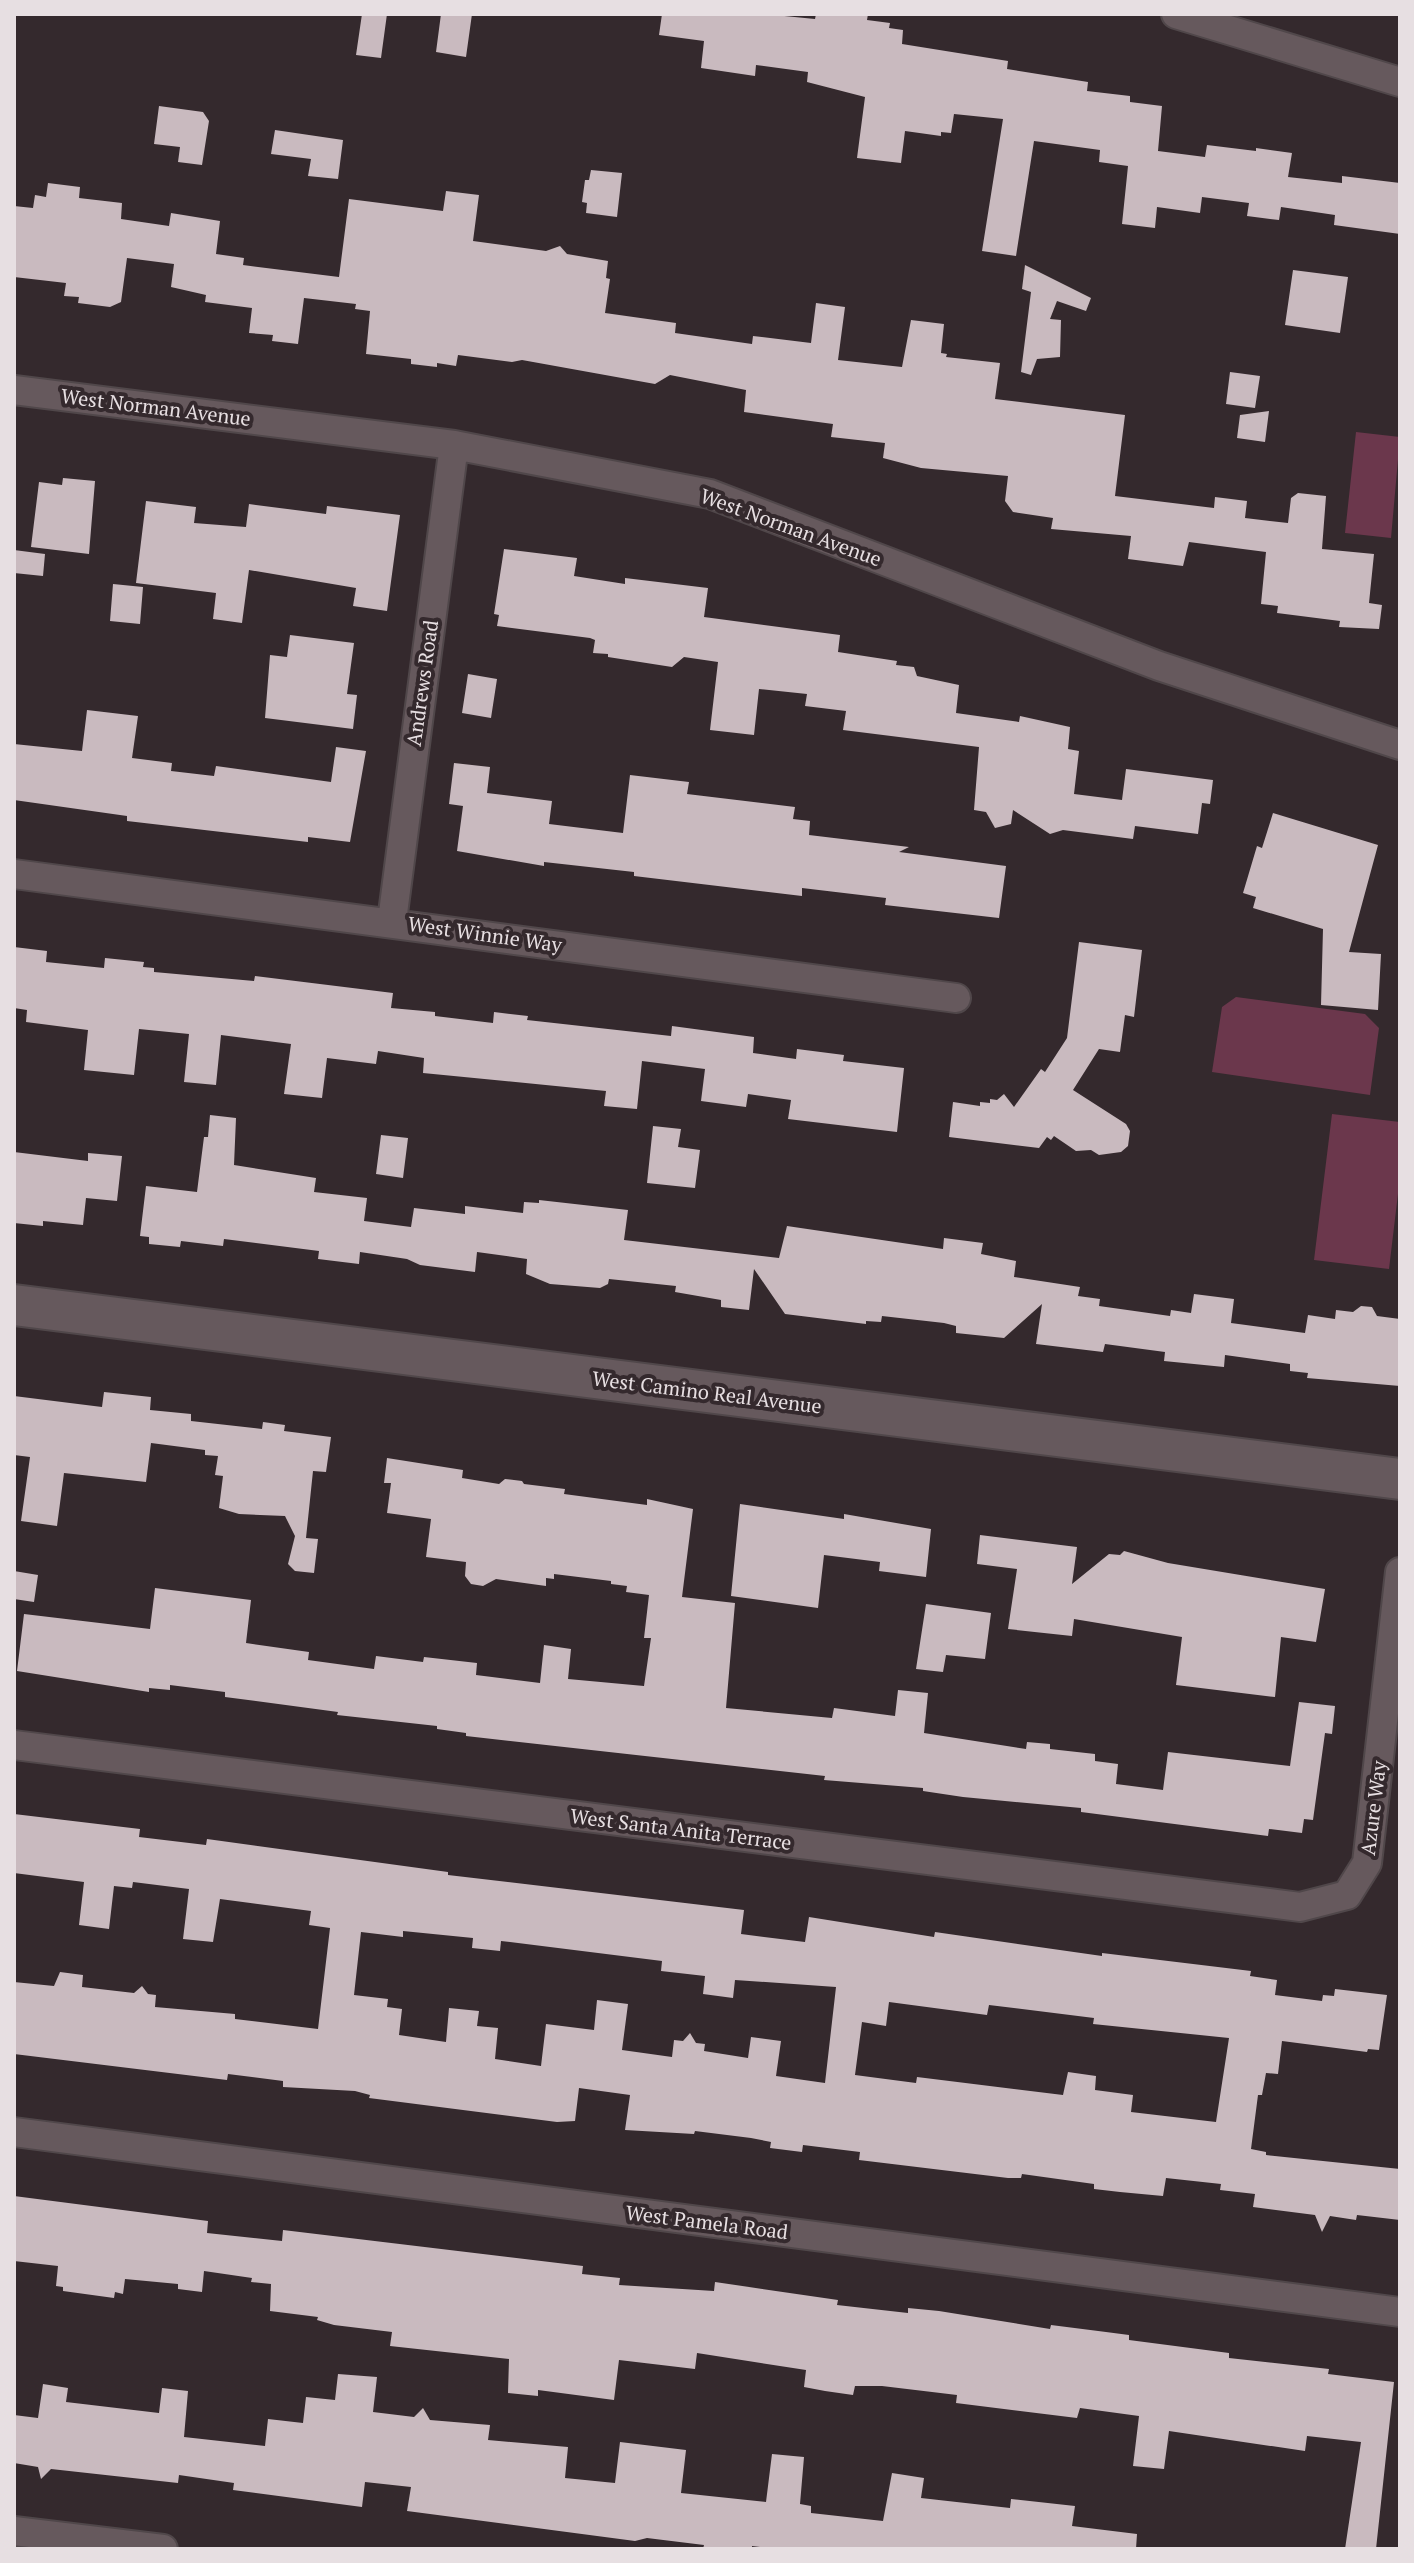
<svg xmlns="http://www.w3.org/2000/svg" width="1414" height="2563" viewBox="0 0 1414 2563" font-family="'PT Serif',serif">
<rect width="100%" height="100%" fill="#34292d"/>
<path fill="#6b374c" d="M 1356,432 L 1400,437 L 1391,538 L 1345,533 Z
M 1236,997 L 1365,1014 L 1379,1028 L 1370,1095 L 1212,1072 L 1222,1007 Z
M 1332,1114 L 1400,1122 L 1400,1177 L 1389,1269 L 1314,1260 Z"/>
<path fill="#c9babf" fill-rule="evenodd" d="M 362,14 L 387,14 L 381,58 L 356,55 Z
M 441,14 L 472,14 L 466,57 L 436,52 Z
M 662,14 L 764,14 L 815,19 L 816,14 L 868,14 L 867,20 L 890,23 L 889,28 L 903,30 L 902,44 L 1008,61 L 1007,69 L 1088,82 L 1087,91 L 1130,96 L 1130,102 L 1162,106 L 1158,151 L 1205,157 L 1207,145 L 1256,151 L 1256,148 L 1292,153 L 1288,177 L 1342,183 L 1342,176 L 1400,183 L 1400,234 L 1334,225 L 1335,215 L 1281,207 L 1279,220 L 1247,216 L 1249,203 L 1202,197 L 1200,213 L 1157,207 L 1155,228 L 1122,224 L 1128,166 L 1099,162 L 1100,150 L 1034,141 L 1016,256 L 982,251 L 1003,119 L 954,114 L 951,133 L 941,132 L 941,136 L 905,131 L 901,163 L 857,158 L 865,97 L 807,82 L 808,72 L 756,65 L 755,76 L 701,68 L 704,41 L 659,35 Z
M 159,106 L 203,112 L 209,121 L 202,165 L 178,162 L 180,147 L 154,144 Z
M 275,130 L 343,140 L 338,179 L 308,176 L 311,159 L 271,154 Z
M 591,170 L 622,173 L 617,217 L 586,213 L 587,203 L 582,202 L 585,180 L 589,180 Z
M 48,183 L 80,187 L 79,198 L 122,203 L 121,219 L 169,226 L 171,213 L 220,221 L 216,254 L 244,258 L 243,265 L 339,277 L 349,199 L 443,211 L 446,191 L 479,195 L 473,241 L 546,251 L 560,246 L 567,254 L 608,261 L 606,278 L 610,279 L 605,313 L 676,323 L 675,333 L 752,344 L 753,336 L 811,343 L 816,303 L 845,307 L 838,360 L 902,367 L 911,320 L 944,324 L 941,353 L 947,354 L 946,357 L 1000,363 L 995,399 L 1125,415 L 1115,496 L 1214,508 L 1215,497 L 1247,501 L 1245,518 L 1288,523 L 1291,498 L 1298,493 L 1326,496 L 1322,549 L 1374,554 L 1369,603 L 1382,605 L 1379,629 L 1339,627 L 1340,621 L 1277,613 L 1278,606 L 1261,604 L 1266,552 L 1189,542 L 1183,566 L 1128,559 L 1131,536 L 1051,529 L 1053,518 L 1013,512 L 1005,501 L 1008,476 L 921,468 L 883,458 L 885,443 L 831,437 L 833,424 L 744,412 L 746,390 L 670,375 L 655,384 L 522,360 L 512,362 L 458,355 L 456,366 L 437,363 L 437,367 L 411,364 L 411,359 L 366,354 L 370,311 L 355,309 L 356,304 L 304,298 L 298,344 L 272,341 L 273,335 L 249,333 L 252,308 L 205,302 L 206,295 L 171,287 L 174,264 L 127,258 L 121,302 L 110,307 L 78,303 L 79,297 L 64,296 L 66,283 L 14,277 L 14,206 L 33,208 L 35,195 L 46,197 Z
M 1025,265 L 1091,298 L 1086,311 L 1057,301 L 1050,319 L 1061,320 L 1060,357 L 1037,359 L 1031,375 L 1021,372 L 1031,292 L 1022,289 Z
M 1293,270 L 1348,277 L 1340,333 L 1285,325 Z
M 1230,372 L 1260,376 L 1255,408 L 1226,404 Z
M 1269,411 L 1265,442 L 1237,438 L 1240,415 Z
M 63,478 L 95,481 L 89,554 L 31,547 L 39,482 L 62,485 Z
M 146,501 L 196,507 L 194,523 L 246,527 L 249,504 L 326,514 L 327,506 L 400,515 L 387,611 L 353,606 L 356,588 L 249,570 L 242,623 L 213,619 L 216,593 L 136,583 Z
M 504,549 L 577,558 L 574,576 L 625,584 L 625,578 L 708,588 L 704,617 L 840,635 L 838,652 L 897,661 L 896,665 L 914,667 L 917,676 L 959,685 L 956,713 L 1019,722 L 1020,716 L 1070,727 L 1068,749 L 1079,751 L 1074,794 L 1122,800 L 1126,769 L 1213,780 L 1210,804 L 1202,803 L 1198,834 L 1135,826 L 1133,839 L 1063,830 L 1050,834 L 1013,810 L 1011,824 L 995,828 L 986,812 L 974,810 L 979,747 L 843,730 L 846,711 L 805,706 L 807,694 L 759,689 L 754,735 L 710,730 L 718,662 L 684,657 L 672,667 L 608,657 L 608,654 L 593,653 L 595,640 L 590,638 L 497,626 L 499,615 L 494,614 Z
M 14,550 L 45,554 L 43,576 L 14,573 Z
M 113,584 L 143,587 L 140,624 L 110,621 Z
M 290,635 L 354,643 L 347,694 L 357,695 L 353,729 L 265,718 L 270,655 L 287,657 Z
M 468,674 L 497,679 L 491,718 L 462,713 Z
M 87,710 L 138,716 L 132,758 L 172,763 L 171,771 L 214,776 L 216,766 L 331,782 L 336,747 L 366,751 L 350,842 L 308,837 L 308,842 L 127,821 L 127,816 L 14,800 L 14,744 L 82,751 Z
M 454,763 L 490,767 L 487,793 L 552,801 L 549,824 L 623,833 L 630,775 L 689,782 L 687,794 L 795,807 L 793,819 L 810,821 L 809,835 L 909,847 L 899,852 L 1006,866 L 999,918 L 885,905 L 886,898 L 802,888 L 802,896 L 634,876 L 634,872 L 544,862 L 544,866 L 457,851 L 463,806 L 449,804 Z
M 1273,813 L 1378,845 L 1349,952 L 1381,954 L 1378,1010 L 1321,1005 L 1323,929 L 1253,908 L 1256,897 L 1243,893 L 1257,846 L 1262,848 Z
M 1079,942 L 1142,950 L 1134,1017 L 1125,1015 L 1120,1052 L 1099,1049 L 1073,1090 L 1126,1124 L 1130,1131 L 1128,1146 L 1121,1152 L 1099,1155 L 1091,1150 L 1076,1151 L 1054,1136 L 1051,1140 L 1047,1137 L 1039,1148 L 949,1137 L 953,1102 L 980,1106 L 980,1102 L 990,1103 L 990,1099 L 997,1100 L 1004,1094 L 1014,1107 L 1041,1069 L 1045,1072 L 1067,1038 Z
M 14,947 L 47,951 L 46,962 L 104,968 L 105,958 L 144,962 L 143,967 L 154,968 L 154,972 L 254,981 L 255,976 L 393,993 L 391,1008 L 435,1012 L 435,1016 L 493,1023 L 494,1012 L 528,1016 L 527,1020 L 671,1036 L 672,1026 L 754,1037 L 753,1053 L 796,1059 L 797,1049 L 844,1055 L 843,1061 L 904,1068 L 897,1132 L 788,1119 L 791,1100 L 748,1094 L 746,1107 L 701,1101 L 705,1069 L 642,1061 L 637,1109 L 604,1106 L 606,1091 L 423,1073 L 424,1058 L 378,1051 L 376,1064 L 327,1058 L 322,1098 L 284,1094 L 291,1044 L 221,1035 L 216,1085 L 184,1082 L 189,1034 L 139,1029 L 134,1075 L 84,1070 L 88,1030 L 26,1022 L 27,1010 L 14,1008 Z
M 210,1115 L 236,1118 L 234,1165 L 316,1178 L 314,1192 L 367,1198 L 364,1221 L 411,1227 L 414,1208 L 465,1214 L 465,1206 L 523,1213 L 524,1202 L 539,1203 L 539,1200 L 628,1210 L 624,1240 L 779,1258 L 787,1226 L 943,1249 L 944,1238 L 983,1243 L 981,1254 L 1016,1261 L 1014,1277 L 1080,1287 L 1078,1296 L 1100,1299 L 1099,1306 L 1170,1316 L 1171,1310 L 1191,1313 L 1194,1294 L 1234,1299 L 1231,1323 L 1305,1333 L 1308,1315 L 1335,1319 L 1336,1310 L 1353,1312 L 1361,1306 L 1372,1307 L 1377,1316 L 1400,1319 L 1400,1386 L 1307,1378 L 1308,1373 L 1290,1371 L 1290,1364 L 1225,1355 L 1224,1367 L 1164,1361 L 1165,1352 L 1105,1344 L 1103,1352 L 1036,1344 L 1042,1304 L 1004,1338 L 956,1333 L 956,1326 L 944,1323 L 882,1316 L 881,1322 L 866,1321 L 866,1324 L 785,1314 L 754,1269 L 749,1310 L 721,1307 L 721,1300 L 675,1292 L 676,1286 L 609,1279 L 608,1284 L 600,1288 L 550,1284 L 526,1274 L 527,1259 L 477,1252 L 475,1272 L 420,1265 L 407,1259 L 360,1252 L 359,1264 L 318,1259 L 319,1251 L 224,1239 L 223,1246 L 181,1241 L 180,1247 L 149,1244 L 149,1237 L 140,1236 L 146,1186 L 197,1192 L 204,1137 L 208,1137 Z
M 653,1126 L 681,1129 L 678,1147 L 700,1150 L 695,1188 L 647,1183 Z
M 381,1135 L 408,1138 L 403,1178 L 376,1174 Z
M 14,1152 L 88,1161 L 88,1153 L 122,1156 L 117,1201 L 86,1198 L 83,1225 L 43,1221 L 43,1226 L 14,1223 Z
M 104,1392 L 151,1397 L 150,1410 L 191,1414 L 191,1421 L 262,1429 L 263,1422 L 285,1425 L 284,1431 L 331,1437 L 326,1472 L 313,1471 L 306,1538 L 318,1539 L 314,1573 L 295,1571 L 288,1564 L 295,1536 L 285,1516 L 239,1514 L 219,1508 L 223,1476 L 215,1475 L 218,1456 L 205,1455 L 205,1450 L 151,1443 L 146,1482 L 64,1473 L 57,1526 L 21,1521 L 30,1457 L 14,1455 L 14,1396 L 102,1407 Z
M 387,1458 L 463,1470 L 462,1478 L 499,1484 L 505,1479 L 522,1481 L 524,1484 L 565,1489 L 564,1494 L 647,1505 L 647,1499 L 693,1509 L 682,1597 L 735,1603 L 726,1708 L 832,1718 L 834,1708 L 895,1716 L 898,1690 L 928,1693 L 924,1733 L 1026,1749 L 1027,1742 L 1050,1744 L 1050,1749 L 1095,1754 L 1095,1761 L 1118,1764 L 1116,1784 L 1163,1790 L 1168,1752 L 1290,1766 L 1299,1702 L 1335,1706 L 1332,1734 L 1325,1733 L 1313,1820 L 1304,1819 L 1302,1833 L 1269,1829 L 1268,1836 L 1081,1812 L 1081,1808 L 963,1797 L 923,1791 L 923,1788 L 824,1780 L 825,1776 L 466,1736 L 466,1733 L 437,1729 L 437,1726 L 337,1715 L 338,1712 L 225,1697 L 225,1692 L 170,1685 L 170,1690 L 149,1688 L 149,1692 L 17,1671 L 24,1614 L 150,1629 L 155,1588 L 251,1600 L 246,1643 L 309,1652 L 308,1660 L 374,1669 L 376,1656 L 423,1662 L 424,1657 L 477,1663 L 476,1675 L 540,1683 L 544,1645 L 571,1649 L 568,1679 L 644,1686 L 651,1638 L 644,1638 L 649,1595 L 626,1592 L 627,1586 L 611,1584 L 611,1581 L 554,1574 L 554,1579 L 546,1578 L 546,1586 L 496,1579 L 483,1586 L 471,1584 L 465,1576 L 466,1562 L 426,1557 L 431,1519 L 387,1513 L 391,1483 L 384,1483 Z
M 740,1504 L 844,1519 L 844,1514 L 931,1529 L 926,1577 L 879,1571 L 880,1562 L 824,1555 L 818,1608 L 731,1596 Z
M 980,1535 L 1077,1547 L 1072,1584 L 1109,1554 L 1120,1555 L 1124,1551 L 1168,1563 L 1325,1589 L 1316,1642 L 1281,1637 L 1275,1697 L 1176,1685 L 1182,1637 L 1074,1619 L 1072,1636 L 1008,1629 L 1017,1569 L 977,1564 Z
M 14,1571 L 38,1575 L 34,1602 L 14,1599 Z
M 926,1604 L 991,1613 L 985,1659 L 946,1655 L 943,1672 L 916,1669 Z
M 14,1814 L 140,1829 L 139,1837 L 206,1845 L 207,1839 L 448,1872 L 448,1875 L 744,1910 L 741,1934 L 805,1942 L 809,1917 L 934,1937 L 935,1932 L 1102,1956 L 1102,1953 L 1251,1971 L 1250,1976 L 1277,1980 L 1275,1995 L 1322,2001 L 1323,1995 L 1334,1996 L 1335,1989 L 1387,1995 L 1379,2050 L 1368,2049 L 1367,2052 L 1282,2041 L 1278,2074 L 1266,2073 L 1262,2095 L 1258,2095 L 1251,2149 L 1266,2152 L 1266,2155 L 1400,2169 L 1400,2220 L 1357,2215 L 1356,2220 L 1330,2216 L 1322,2232 L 1315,2215 L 1253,2207 L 1255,2194 L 1220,2190 L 1221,2184 L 1166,2178 L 1163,2196 L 1120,2192 L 1094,2189 L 1094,2184 L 1022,2174 L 1021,2178 L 1008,2178 L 859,2160 L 860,2152 L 803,2145 L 802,2152 L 770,2148 L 771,2142 L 751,2138 L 695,2131 L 694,2134 L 625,2130 L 630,2095 L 579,2088 L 575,2121 L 557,2122 L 369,2098 L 370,2095 L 355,2091 L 283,2087 L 283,2081 L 228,2074 L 227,2080 L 14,2054 L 14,1982 L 54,1986 L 60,1972 L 83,1975 L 82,1987 L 134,1993 L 142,1986 L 148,1994 L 156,1995 L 155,2007 L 235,2014 L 235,2019 L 318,2029 L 330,1928 L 309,1925 L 311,1911 L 220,1899 L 213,1942 L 183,1939 L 189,1889 L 133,1882 L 132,1888 L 114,1886 L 109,1929 L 79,1925 L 84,1882 L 14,1873 ZM 403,1931 L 473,1938 L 472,1948 L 500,1951 L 501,1941 L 662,1961 L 661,1971 L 705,1976 L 703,1994 L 733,1998 L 735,1980 L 836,1987 L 825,2083 L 776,2076 L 781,2041 L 751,2037 L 748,2058 L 704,2051 L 705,2044 L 696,2043 L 690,2033 L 683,2041 L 674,2040 L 672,2057 L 622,2050 L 628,2004 L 597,2000 L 594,2030 L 546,2024 L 541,2066 L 495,2059 L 498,2028 L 477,2026 L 479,2011 L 449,2008 L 446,2042 L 399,2035 L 402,2009 L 387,2007 L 388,1999 L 354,1995 L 361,1932 L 403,1937 ZM 889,2002 L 987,2015 L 989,2005 L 1094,2018 L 1093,2024 L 1229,2038 L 1216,2122 L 1131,2112 L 1133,2095 L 1095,2090 L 1096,2076 L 1068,2072 L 1063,2095 L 917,2077 L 916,2083 L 855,2075 L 862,2022 L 886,2026 Z
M 14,2196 L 208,2221 L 207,2233 L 282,2241 L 283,2230 L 583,2266 L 582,2274 L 620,2278 L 619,2285 L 714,2291 L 715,2282 L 838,2300 L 837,2305 L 908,2313 L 908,2308 L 939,2311 L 1050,2329 L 1051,2325 L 1106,2332 L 1129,2335 L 1129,2340 L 1229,2353 L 1229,2358 L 1329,2369 L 1328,2374 L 1394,2382 L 1376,2549 L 1345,2549 L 1361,2442 L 1307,2436 L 1305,2451 L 1169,2431 L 1164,2469 L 1133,2466 L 1139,2416 L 1080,2408 L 1077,2418 L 956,2403 L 957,2395 L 882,2386 L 855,2386 L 853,2395 L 825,2391 L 804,2387 L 806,2370 L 697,2353 L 695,2369 L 619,2360 L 614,2400 L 538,2390 L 538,2396 L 508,2393 L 509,2359 L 390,2346 L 392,2332 L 334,2325 L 317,2320 L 318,2317 L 270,2311 L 271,2284 L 251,2282 L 252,2278 L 204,2271 L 202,2292 L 178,2289 L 178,2284 L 125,2279 L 123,2294 L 115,2292 L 114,2298 L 63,2291 L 63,2287 L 56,2286 L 58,2266 L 14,2261 Z
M 338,2374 L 377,2377 L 373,2412 L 414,2417 L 423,2408 L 430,2420 L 490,2425 L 488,2440 L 568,2447 L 565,2478 L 615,2483 L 620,2442 L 686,2450 L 681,2493 L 766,2502 L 772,2454 L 804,2457 L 800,2504 L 811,2506 L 811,2513 L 883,2521 L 892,2473 L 924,2478 L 921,2498 L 1010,2508 L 1011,2499 L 1075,2506 L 1072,2526 L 1137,2534 L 1136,2549 L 778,2549 L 752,2546 L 752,2549 L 703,2549 L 704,2545 L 647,2538 L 635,2541 L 407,2511 L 411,2487 L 365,2482 L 362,2507 L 233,2490 L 234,2483 L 179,2475 L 178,2483 L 51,2469 L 41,2479 L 38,2467 L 14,2463 L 14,2415 L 38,2418 L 43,2384 L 68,2388 L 66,2402 L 159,2413 L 162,2388 L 188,2391 L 184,2437 L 265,2446 L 268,2419 L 303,2423 L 306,2397 L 335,2400 Z"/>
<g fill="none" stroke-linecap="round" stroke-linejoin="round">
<g stroke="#50474a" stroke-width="32">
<path id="street" d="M 1176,14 L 1400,82
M 14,390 L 454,445 L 710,494 L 1159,666 L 1400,745
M 14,874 L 956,998
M 392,921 L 454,445
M 14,1745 L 1300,1907 L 1347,1895 L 1367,1863 L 1400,1572
M 14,2132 L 1400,2312
M 14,2531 L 163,2549"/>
</g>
<g stroke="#50474a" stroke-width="44">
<path id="secondary" d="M 14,1305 L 1400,1479"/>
</g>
<use href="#street" stroke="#66595d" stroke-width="28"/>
<use href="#secondary" stroke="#66595d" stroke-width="40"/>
</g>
<g text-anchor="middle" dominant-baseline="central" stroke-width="8" stroke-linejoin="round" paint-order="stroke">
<g font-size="20" fill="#e7dfe2" stroke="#34292d">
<text transform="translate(156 407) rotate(7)">West Norman Avenue</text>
<text transform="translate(791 527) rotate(20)">West Norman Avenue</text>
<text transform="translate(422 683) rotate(-82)">Andrews Road</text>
<text transform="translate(485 934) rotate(8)">West Winnie Way</text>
<text transform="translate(707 1392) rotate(7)">West Camino Real Avenue</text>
<text transform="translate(1373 1808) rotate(-83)">Azure Way</text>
<text transform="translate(681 1829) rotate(7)">West Santa Anita Terrace</text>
<text transform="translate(707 2222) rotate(7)">West Pamela Road</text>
</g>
</g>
<rect width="1414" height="2563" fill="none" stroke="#e7dfe2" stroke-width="32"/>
</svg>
